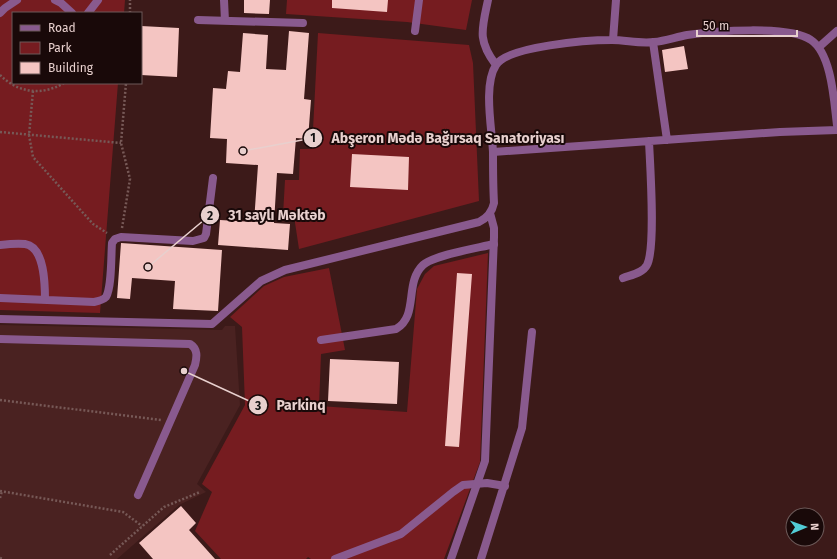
<svg xmlns="http://www.w3.org/2000/svg" width="837" height="559" viewBox="0 0 837 559" font-family="'Fira Sans',sans-serif">
<rect width="100%" height="100%" fill="#3c1a19"/>
<path fill="#4a2221" d="M 0,325 L 222,330 L 225,326 L 235,326 L 240,405 L 197,484 L 206,492 L 179,505 L 117,559 L 0,559 Z"/>
<path fill="#761c20" d="M 0,0 L 125,0 L 124,13 L 13,13 L 13,83 L 118,83 L 100,313 L 0,310 Z
M 287,0 L 472,0 L 466,30 L 407,22 L 286,14 Z
M 318,33 L 469,45 L 473,63 L 479,201 L 299,249 L 294,216 L 283,215 L 285,180 L 299,180 L 300,149 L 312,149 Z
M 488,253 L 480,462 L 444,559 L 311,559 L 308,557 L 306,559 L 221,559 L 195,531 L 212,492 L 202,484 L 245,405 L 242,327 L 230,317 L 264,286 L 284,277 L 329,268 L 345,350 L 321,354 L 319,406 L 407,412 L 417,289 L 425,274 L 434,266 Z"/>
<path fill="#f4c5c2" d="M 244,0 L 270,0 L 269,14 L 244,13 Z
M 332,0 L 388,0 L 387,12 L 332,8 Z
M 141,26 L 179,28 L 177,77 L 141,75 Z
M 289,31 L 309,33 L 304,99 L 311,100 L 308,139 L 296,138 L 293,174 L 277,173 L 274,223 L 290,224 L 288,250 L 218,245 L 220,220 L 254,222 L 258,165 L 226,163 L 227,139 L 210,138 L 213,88 L 226,89 L 228,71 L 240,72 L 243,33 L 268,35 L 266,69 L 286,70 Z
M 684,46 L 688,69 L 665,72 L 662,50 Z
M 352,154 L 409,157 L 408,190 L 350,187 Z
M 121,243 L 222,250 L 218,311 L 173,309 L 175,281 L 132,278 L 130,299 L 117,298 Z
M 457,273 L 472,274 L 459,447 L 445,446 Z
M 330,359 L 399,362 L 397,404 L 328,401 Z
M 181,506 L 196,523 L 189,530 L 215,559 L 153,559 L 139,543 Z"/>
<g fill="none" stroke-linecap="round" stroke-linejoin="round">
<path stroke="#775957" stroke-width="2.5" stroke-dasharray="2 2" stroke-linecap="butt" d="M 130,13 L 130,0
M 0,75 C 18,93 42,96 64,83
M 33,91 L 29,135 L 33,157 L 93,224 L 107,233
M 0,132 L 121,143
M 122,228 L 130,179 L 121,143 L 126,83
M 0,400 L 161,420
M 0,491 L 123,512 L 142,526
M 0,498 L 2,491
M 110,555 L 164,507 L 200,492
M 0,558 L 3,559"/>
<path stroke="#895a8e" stroke-width="8" d="M 55,0 L 61,3 L 72,13
M 224,0 L 225,21
M 0,13 L 5,8 L 17,0
M 88,13 L 98,0
M 198,20 L 303,23
M 415,31 L 419,0
M 0,245 C 8,244 17,243 25,244 C 45,247 45,285 45,300
M 0,298 L 94,302 C 99,301 103,300 106,297 C 112,287 111,255 112,243 L 115,239 L 121,237 L 193,241 L 204,238 L 206,234 L 213,178
M 0,339 L 190,344 C 198,349 197,357 195,365 L 138,495
M 321,340 L 396,329 C 419,316 404,283 423,265 C 434,255 478,248 494,244
M 335,559 L 401,534 L 453,492 L 463,485 L 487,483 L 505,486
M 481,559 L 522,428 L 532,332"/>
<path stroke="#895a8e" stroke-width="8" d="M 488,0 C 482,29 477,40 496,65
M 613,40 L 616,0
M 653,42 L 667,140
M 819,47 L 837,31
M 493,152 L 780,132 L 837,130
M 623,278 C 631,275 643,273 647,265 C 656,248 650,165 649,141
M 0,319 L 212,324 L 261,281 L 285,270 L 479,222 C 487,218 492,213 494,203 C 493,186 493,169 493,152 C 492,129 483,85 496,65 C 508,46 589,40 612,40 C 626,40 640,44 654,42 C 665,41 676,37 687,35 C 713,31 790,25 811,40 C 832,54 834,102 837,125
M 451,559 L 485,461 L 494,237 L 494,228 L 490,213"/>
</g>
<path fill="none" stroke="#e8d0ce" stroke-width="1.5" d="M243 151L313 138M148 267L210 215M184 371L258 405"/>
<g fill="#e8d0ce" stroke="#190909" stroke-width="1.5">
<circle cx="243" cy="151" r="4"/>
<circle cx="148" cy="267" r="4"/>
<circle cx="184" cy="371" r="4"/>
<circle cx="313" cy="138" r="10"/>
<circle cx="210" cy="215" r="10"/>
<circle cx="258" cy="405" r="10"/>
</g>
<g font-size="12" text-anchor="middle" font-weight="bold" fill="#111">
<text x="313" y="142">1</text>
<text x="210" y="220">2</text>
<text x="258" y="410">3</text>
</g>
<g font-size="14" text-anchor="middle" font-weight="bold" fill="#e8d0ce" stroke="#190909" stroke-width="4" stroke-linejoin="round" paint-order="stroke">
<text x="448" y="143">Abşeron Mədə Bağırsaq Sanatoriyası</text>
<text x="277" y="220">31 saylı Məktəb</text>
<text x="301" y="410">Parkinq</text>
</g>
<rect x="12" y="12" width="130" height="72" fill="#190909" stroke="#6c5958"/>
<rect x="20" y="25" width="20" height="6" fill="#895a8e" stroke="#6c5958"/>
<text x="48" y="32" font-size="12" fill="#e8d0ce">Road</text>
<rect x="20" y="42" width="20" height="12" fill="#761c20" stroke="#6c5958"/>
<text x="48" y="52" font-size="12" fill="#e8d0ce">Park</text>
<rect x="20" y="62" width="20" height="12" fill="#f4c5c2" stroke="#6c5958"/>
<text x="48" y="72" font-size="12" fill="#e8d0ce">Building</text>
<g transform="translate(805 527) rotate(88)"><circle r="19" fill="#190909" stroke="#6c5958"/>
<path d="M0-3L7 15L0 10L-7 15Z" fill="#52ccd6"/>
<text y="-6" font-size="11" font-weight="bold" text-anchor="middle" fill="#e8d0ce">N</text>
</g>
<path d="M697 30v6h100v-6" fill="none" stroke="#e8d0ce" stroke-width="2"/>
<text x="703" y="30" font-size="12" fill="#e8d0ce" stroke="#190909" stroke-width="3" paint-order="stroke">50 m</text>
</svg>
